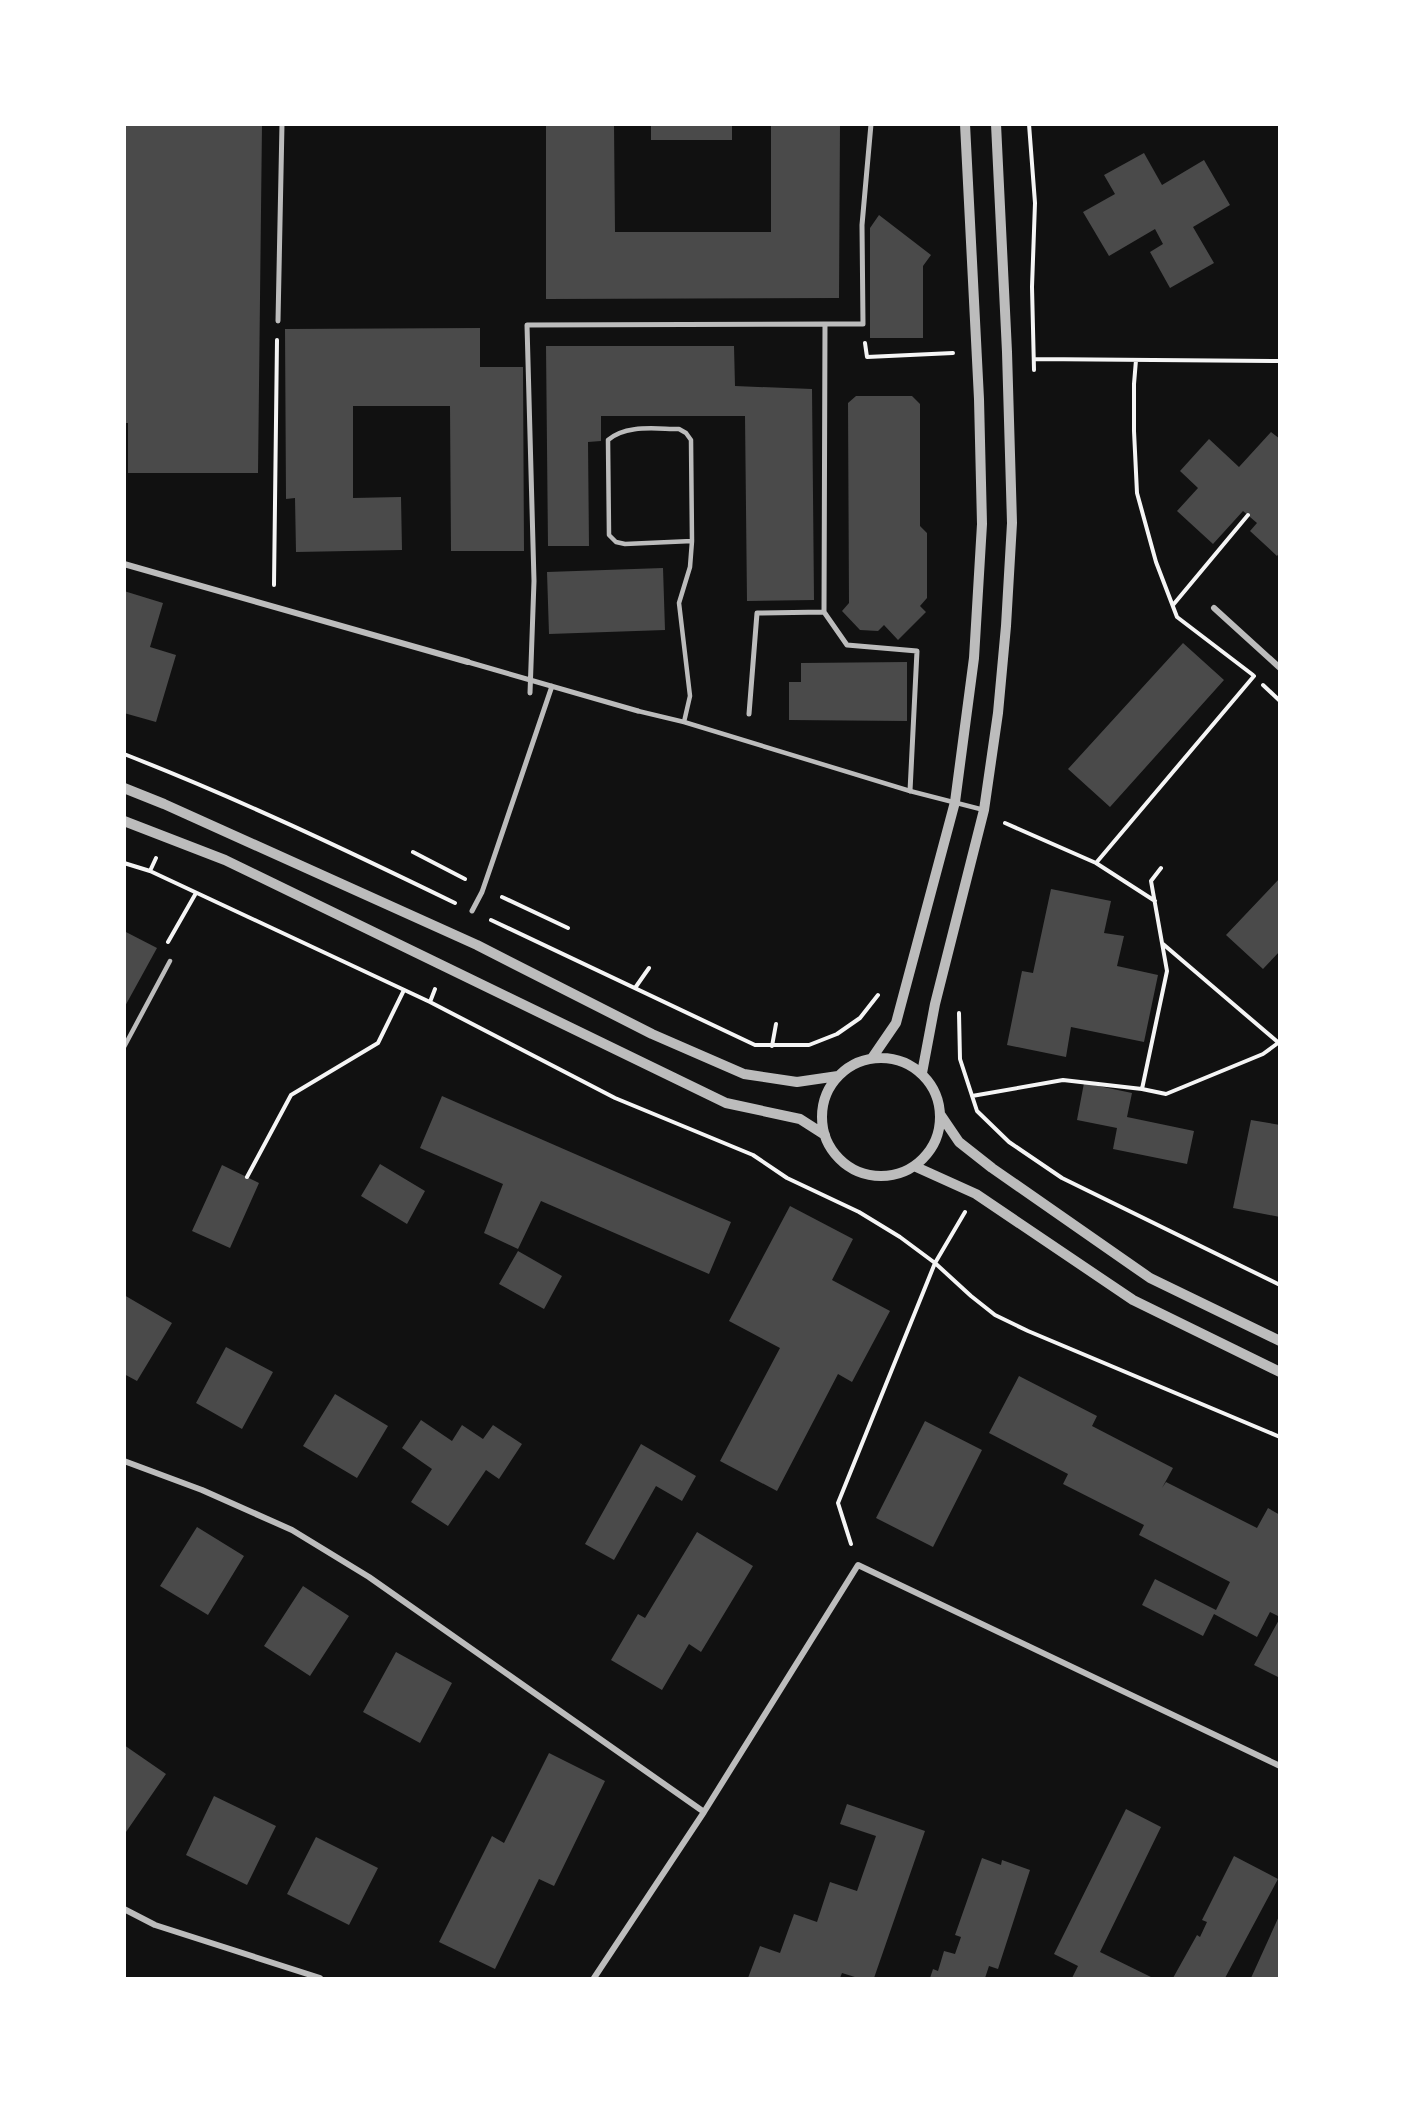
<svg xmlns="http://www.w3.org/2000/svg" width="1404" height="2103" viewBox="0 0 1404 2103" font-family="'DejaVu Sans',sans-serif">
<rect width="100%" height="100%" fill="#111"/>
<path fill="#4a4a4a" d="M 124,124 L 262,124 L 258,473 L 128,473 L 128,423 L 124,423 Z
M 546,124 L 614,124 L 615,232 L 771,232 L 771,124 L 840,124 L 839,298 L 546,299 Z
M 651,124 L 732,124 L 732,140 L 651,140 Z
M 1144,153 L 1162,185 L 1204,160 L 1230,205 L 1193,227 L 1214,263 L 1170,288 L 1150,252 L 1163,244 L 1155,229 L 1109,256 L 1083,212 L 1115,194 L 1104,175 Z
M 879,215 L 931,255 L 923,266 L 923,338 L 870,338 L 870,228 Z
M 480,328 L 480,367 L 523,367 L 524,551 L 451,551 L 450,406 L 353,406 L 353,498 L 401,497 L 402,550 L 296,552 L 295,498 L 286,499 L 285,329 Z
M 546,346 L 734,346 L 735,386 L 812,389 L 814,600 L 747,601 L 745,416 L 601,416 L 601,441 L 588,442 L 589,546 L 548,546 Z
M 856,396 L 912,396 L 920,404 L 920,526 L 927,533 L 927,598 L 920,606 L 926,612 L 898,640 L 884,625 L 878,631 L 860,630 L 842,611 L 849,603 L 848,403 Z
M 1271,432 L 1280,439 L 1280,552 L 1277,556 L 1250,531 L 1257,523 L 1243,511 L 1213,544 L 1177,511 L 1198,488 L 1180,471 L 1209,439 L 1239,467 Z
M 663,568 L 665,630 L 549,634 L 547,572 Z
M 124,591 L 163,603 L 150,647 L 176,655 L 156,722 L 124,713 Z
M 1183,643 L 1224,680 L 1110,807 L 1068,769 Z
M 907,662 L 907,721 L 789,720 L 789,682 L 801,682 L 801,663 Z
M 1280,878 L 1280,951 L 1263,969 L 1226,935 Z
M 1051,889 L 1111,901 L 1104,933 L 1124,936 L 1117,966 L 1158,975 L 1144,1042 L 1071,1027 L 1066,1057 L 1007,1045 L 1022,971 L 1033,973 Z
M 124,931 L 157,948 L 124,1008 Z
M 1084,1083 L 1132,1093 L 1127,1117 L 1194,1131 L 1187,1164 L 1113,1149 L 1117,1128 L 1077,1120 Z
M 442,1096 L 731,1222 L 709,1274 L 541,1201 L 518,1249 L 484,1233 L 503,1184 L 420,1148 Z
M 1251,1120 L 1280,1125 L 1280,1217 L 1233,1208 Z
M 380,1164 L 425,1191 L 407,1224 L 361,1196 Z
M 222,1165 L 259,1183 L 230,1248 L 192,1231 Z
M 790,1206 L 853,1239 L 832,1280 L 890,1311 L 852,1382 L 838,1374 L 777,1491 L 720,1461 L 780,1348 L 729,1321 Z
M 518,1251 L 562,1276 L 544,1309 L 499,1284 Z
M 124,1295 L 172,1323 L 137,1381 L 124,1374 Z
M 226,1347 L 273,1372 L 242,1429 L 196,1403 Z
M 1019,1376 L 1097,1416 L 1092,1426 L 1173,1468 L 1162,1488 L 1166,1482 L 1257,1528 L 1268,1508 L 1280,1515 L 1280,1617 L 1270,1612 L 1257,1637 L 1214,1614 L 1203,1636 L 1142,1605 L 1155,1579 L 1216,1610 L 1230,1582 L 1139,1535 L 1144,1525 L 1063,1484 L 1068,1474 L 989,1433 Z
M 335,1394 L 388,1426 L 357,1478 L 303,1446 Z
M 421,1420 L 452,1441 L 462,1425 L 483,1439 L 493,1425 L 522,1444 L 499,1479 L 486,1470 L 448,1526 L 411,1502 L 432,1469 L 402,1448 Z
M 925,1421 L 982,1450 L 933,1547 L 876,1518 Z
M 641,1444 L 696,1476 L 682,1501 L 656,1486 L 614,1560 L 585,1544 Z
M 197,1527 L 244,1556 L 208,1615 L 160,1586 Z
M 697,1532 L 753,1566 L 701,1652 L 689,1644 L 662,1690 L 611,1660 L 638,1614 L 645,1618 Z
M 303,1586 L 349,1616 L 310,1676 L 264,1646 Z
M 1280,1618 L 1280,1678 L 1254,1665 Z
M 396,1652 L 452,1683 L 420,1743 L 363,1712 Z
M 124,1745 L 166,1774 L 126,1832 L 124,1831 Z
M 549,1753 L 605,1781 L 554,1886 L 539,1879 L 495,1969 L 439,1942 L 492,1836 L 504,1843 Z
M 214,1796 L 276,1826 L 247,1885 L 186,1855 Z
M 847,1804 L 925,1831 L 874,1978 L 858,1978 L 842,1973 L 840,1978 L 748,1978 L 760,1946 L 780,1953 L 794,1914 L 817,1922 L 830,1882 L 857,1891 L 876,1836 L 840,1824 Z
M 1126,1809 L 1161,1827 L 1100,1952 L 1153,1978 L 1072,1978 L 1078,1966 L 1054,1954 Z
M 316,1837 L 378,1868 L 349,1925 L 287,1894 Z
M 1234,1856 L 1278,1879 L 1225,1978 L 1173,1978 L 1197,1935 L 1200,1937 L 1207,1922 L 1202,1920 Z
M 982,1858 L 1001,1865 L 1002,1860 L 1030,1870 L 998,1969 L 989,1966 L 985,1978 L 930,1978 L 933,1969 L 938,1971 L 944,1951 L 955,1954 L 961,1937 L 955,1935 Z
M 1280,1914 L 1280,1978 L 1251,1978 Z"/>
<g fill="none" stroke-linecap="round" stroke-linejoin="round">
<path stroke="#f5f5f5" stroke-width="4" d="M 1029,124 L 1035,203 L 1032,287 L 1034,370
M 865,343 L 867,357 L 953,353
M 1034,359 L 1280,361
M 1136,360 L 1134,384 L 1134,431 L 1137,493 L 1156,562 L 1177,617 L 1253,675
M 274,585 L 277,340
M 1173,605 L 1248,515
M 1263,685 L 1280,701
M 124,754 C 237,798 346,850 455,903
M 1005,823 L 1096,863 L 1254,676
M 413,852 L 465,879
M 124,863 L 150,871 L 430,1002 L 615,1098 L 753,1155 L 787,1178 L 859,1212 L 900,1237 L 935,1263 L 971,1296 L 995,1315 L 1028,1331 L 1280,1437
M 1096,863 L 1155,901
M 150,871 L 156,858
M 502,897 L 568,928
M 491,920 L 755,1045 L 809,1045 L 837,1034 L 860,1018 L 878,995
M 168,942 L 196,893
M 1163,944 L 1280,1044
M 635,988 L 649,968
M 430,1002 L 435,989
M 959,1013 L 960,1059 L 977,1111 L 1009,1142 L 1062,1178 L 1280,1285
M 772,1046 L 776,1024
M 1142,1089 L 1166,1094 L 1263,1054 L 1278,1043
M 972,1096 L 1063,1080 L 1142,1089 L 1167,971 L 1151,881 L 1161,868
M 247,1177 L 291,1095 L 378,1043 L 404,990
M 851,1544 L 838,1503 L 935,1263 L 965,1212"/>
<path stroke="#bcbcbc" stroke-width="4.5" d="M 638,711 L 684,722 L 910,791 L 984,810
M 684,722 L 690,696 L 679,603 L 690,567 L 692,541 L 691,440 L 686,433 L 679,429 C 656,429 626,424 608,440 L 609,535 L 616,542 L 625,544 L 692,541
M 124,1047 L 170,961"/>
<path stroke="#bcbcbc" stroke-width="5" d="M 278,321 L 282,124
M 825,324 L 863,324 L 862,225 L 871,124
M 824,612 L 847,645 L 917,651 L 910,791
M 468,662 L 638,711
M 530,693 L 534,581 L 527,325 L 825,324 L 824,612 L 757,613 L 749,714
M 472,911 L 482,892 L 492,863 L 552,686"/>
<path stroke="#bcbcbc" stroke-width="6" d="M 124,564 L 468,662
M 1214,608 L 1280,668
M 124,1461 L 202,1490 L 292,1530 L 369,1577 L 704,1812
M 124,1909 L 155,1925 L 320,1978
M 594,1978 L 704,1812 L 858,1565 L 1280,1766"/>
<path stroke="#bcbcbc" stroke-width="10" d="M 124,788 L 164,804 L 477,945 L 652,1034 L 744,1074 L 797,1082 L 838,1076
M 124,821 L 225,860 L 726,1103 L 800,1119 L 825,1135
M822 1117a59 59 0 1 1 118 0a59 59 0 1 1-118 0Z
M 872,1058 L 896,1023 L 955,802 L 974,658 L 982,524 L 979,399 L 965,124
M 922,1073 L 935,1004 L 984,810 L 998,713 L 1006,626 L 1012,523 L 1007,352 L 996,124
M 940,1114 L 959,1142 L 992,1168 L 1150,1278 L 1280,1341
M 914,1166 L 976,1194 L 1133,1300 L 1280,1372"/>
</g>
<rect width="1404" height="2103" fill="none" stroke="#ffffff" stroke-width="252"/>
</svg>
